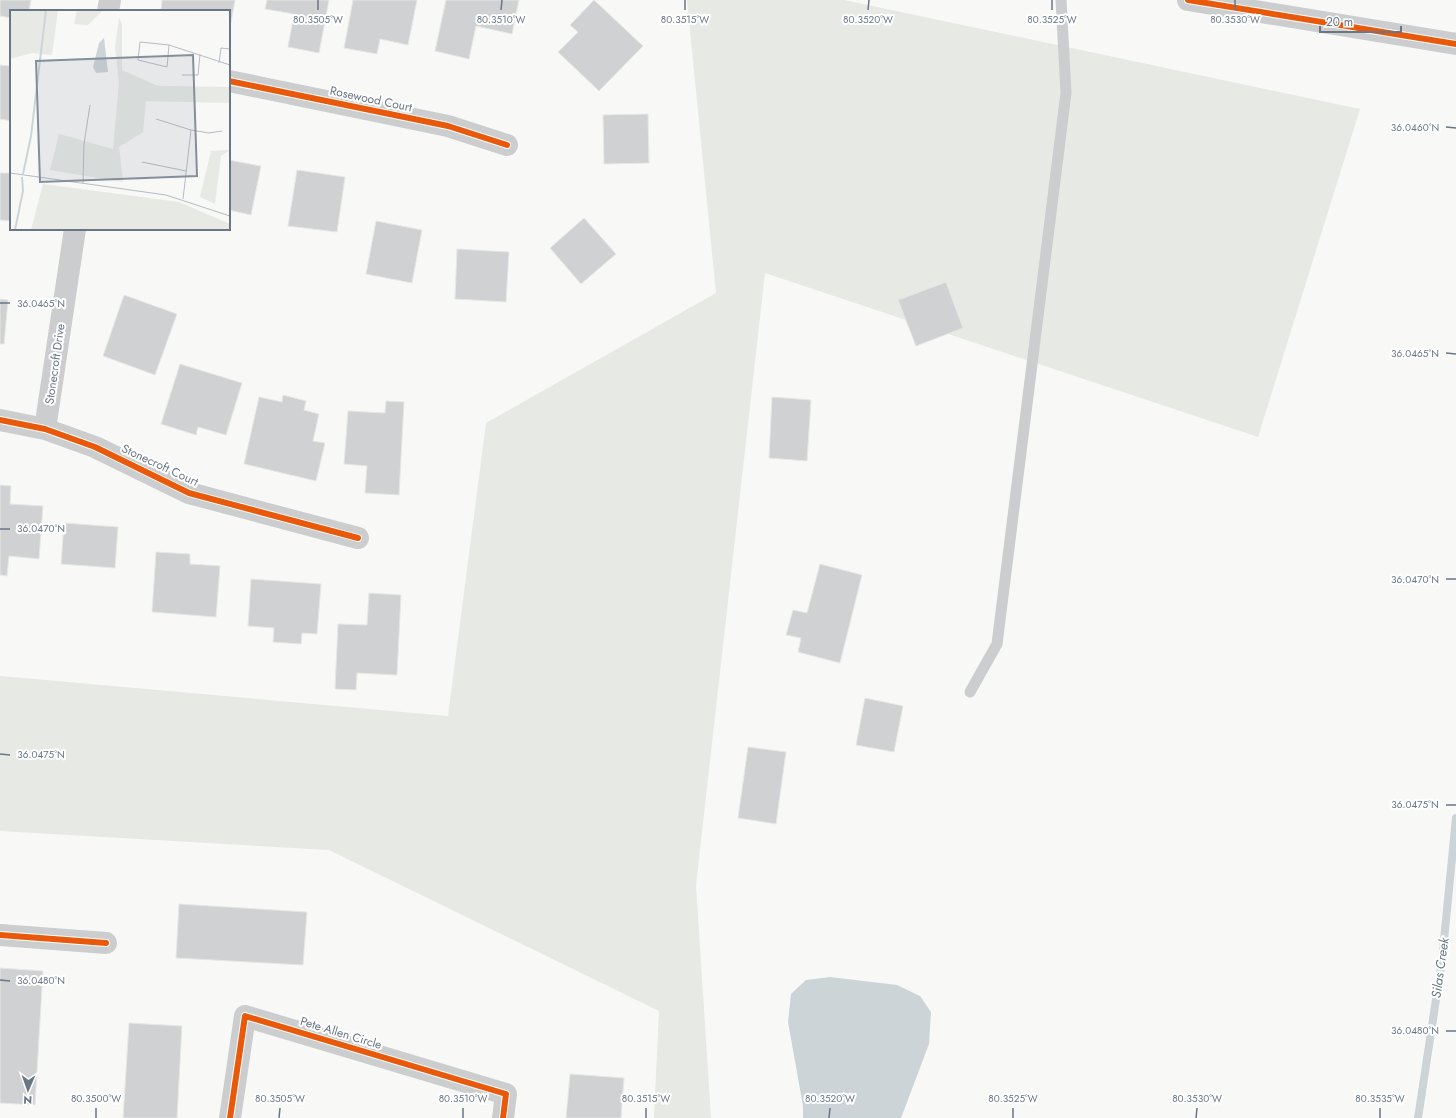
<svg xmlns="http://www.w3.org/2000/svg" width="1456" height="1118" viewBox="0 0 1456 1118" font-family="Jost,sans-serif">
<rect width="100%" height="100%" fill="#f8f8f7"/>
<path fill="#e6e9e4" d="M 687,0 L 844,0 L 1360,109 L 1258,437 L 765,273 L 696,885 L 711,1118 L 654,1118 L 659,1011 L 329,850 L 0,831 L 0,676 L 448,716 L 486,423 L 716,293 Z"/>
<path fill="#cdd4d8" d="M 830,977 L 897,985 L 920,996 L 931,1012 L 929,1044 L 901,1118 L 803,1118 L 803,1106 L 788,1022 L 791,994 L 806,980 Z"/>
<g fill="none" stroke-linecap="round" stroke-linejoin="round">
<path stroke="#cdd4d8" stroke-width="8" d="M 1418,1118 L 1442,960 L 1456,818"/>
</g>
<path fill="#d0d1d2" stroke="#e7e7e6" d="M 0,0 L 31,0 L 29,11 L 11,11 L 11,18 L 0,16 Z
M 162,0 L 235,0 L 231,23 L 229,22 L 229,11 L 161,11 Z
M 267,0 L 329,0 L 319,53 L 288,47 L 294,14 L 265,9 Z
M 353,0 L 417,0 L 408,45 L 380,39 L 377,54 L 344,48 Z
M 446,0 L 519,0 L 512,34 L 476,26 L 469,59 L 435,51 Z
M 594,0 L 643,46 L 599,91 L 558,52 L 578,32 L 570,25 Z
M 0,65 L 11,66 L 11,121 L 0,119 Z
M 648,114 L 649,163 L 604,164 L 603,115 Z
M 229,160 L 261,166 L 251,215 L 229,210 Z
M 297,170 L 345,177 L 337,232 L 288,226 Z
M 0,173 L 11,173 L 11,221 L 0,220 Z
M 584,218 L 616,254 L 581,284 L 550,248 Z
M 376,221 L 422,230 L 412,283 L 366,274 Z
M 457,249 L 509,252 L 506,302 L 455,299 Z
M 946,282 L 963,328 L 916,346 L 898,300 Z
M 124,295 L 177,314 L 155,375 L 103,356 Z
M 0,299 L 8,300 L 4,344 L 0,344 Z
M 180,364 L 242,383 L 226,435 L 198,427 L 196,435 L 161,424 Z
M 283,395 L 306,401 L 304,410 L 319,414 L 313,441 L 325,443 L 316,481 L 244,464 L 259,397 L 282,402 Z
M 772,397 L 811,400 L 807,461 L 769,458 Z
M 386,401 L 404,402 L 399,495 L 365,493 L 367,466 L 344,464 L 348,411 L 385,413 Z
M 0,485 L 11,486 L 10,504 L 43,506 L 39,559 L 9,556 L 7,576 L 0,575 Z
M 64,523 L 118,527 L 115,568 L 61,564 Z
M 156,552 L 190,554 L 190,564 L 220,566 L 216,617 L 152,612 Z
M 820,564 L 862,575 L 840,663 L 798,652 L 801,638 L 786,635 L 793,610 L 807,613 Z
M 251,579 L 321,584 L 317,634 L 302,633 L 301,644 L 273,642 L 274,628 L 248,626 Z
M 369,593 L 401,595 L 397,675 L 357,673 L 356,690 L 335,689 L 338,624 L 367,625 Z
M 865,698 L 903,706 L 894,752 L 856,745 Z
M 748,747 L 786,752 L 776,824 L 738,818 Z
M 179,904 L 307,912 L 303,965 L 176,958 Z
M 0,968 L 43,971 L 35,1105 L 0,1103 Z
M 129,1023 L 182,1026 L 177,1118 L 123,1118 Z
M 570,1074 L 624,1078 L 621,1118 L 566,1118 Z"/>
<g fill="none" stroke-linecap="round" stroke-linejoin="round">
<path stroke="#cccdce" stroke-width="11" d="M 970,692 L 997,644 L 1066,93 L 1061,0"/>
<path stroke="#cccdce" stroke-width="22" d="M 108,11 L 110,0
M 229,81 L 448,126 L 507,145
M 0,420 L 45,429 L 95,447 L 189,493 L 358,538
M 45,429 L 75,229
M 0,935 L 106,943
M 230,1118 L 245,1016 L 506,1094 L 503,1118"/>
<path stroke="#cccdce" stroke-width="22" d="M 1188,0 L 1456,44"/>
<g stroke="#fff" stroke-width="8">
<path id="cycleway" d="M 1188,0 L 1456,44
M 229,81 L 448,126 L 507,145
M 0,420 L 45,429 L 95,447 L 189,493 L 358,538
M 0,935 L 106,943
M 230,1118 L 245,1016 L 506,1094 L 503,1118"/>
</g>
<use href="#cycleway" stroke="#e8590c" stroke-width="6"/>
</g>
<path fill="none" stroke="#687686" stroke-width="1.5" d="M 318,10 L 318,0M 501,10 L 502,0M 685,10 L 685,0M 868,10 L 869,0M 1052,10 L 1052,0M 1235,10 L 1235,0M 1446,127 L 1456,128M 0,303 L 10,303M 1446,353 L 1456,354M 0,529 L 10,529M 1446,579 L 1456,579M 0,754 L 10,755M 1446,805 L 1456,805M 0,980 L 10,981M 1446,1031 L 1456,1031M 96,1118 L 96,1108M 279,1118 L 280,1108M 463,1118 L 463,1108M 646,1118 L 646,1108M 829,1118 L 830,1108M 1013,1118 L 1013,1108M 1196,1118 L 1197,1108M 1380,1118 L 1380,1108"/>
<g text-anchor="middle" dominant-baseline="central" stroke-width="4" stroke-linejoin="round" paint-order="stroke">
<g font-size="12" fill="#687686" stroke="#fff">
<text transform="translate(371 99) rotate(12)">Rosewood Court</text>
<text transform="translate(55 364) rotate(-82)">Stonecroft Drive</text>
<text transform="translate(160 465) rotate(25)">Stonecroft Court</text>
<text transform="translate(341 1033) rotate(17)">Pete Allen Circle</text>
</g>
<g font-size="13" font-style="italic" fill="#647782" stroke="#fff">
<text transform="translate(1440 968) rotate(-82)">Silas Creek</text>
</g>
</g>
<g transform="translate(10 10)">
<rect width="220" height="220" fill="#f8f8f7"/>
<path d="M 0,0 L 48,0 L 42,45 L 22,43 L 0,49 ZM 67,0 L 93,0 L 78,15 L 64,14 ZM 109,8 L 112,14 L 112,60 L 148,76 L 220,77 L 220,93 L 136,91 L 133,122 L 109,137 L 113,172 L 40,160 L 49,124 L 103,139 L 109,73 L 105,37 ZM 220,140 L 211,146 L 205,194 L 190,187 L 201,141 ZM 33,174 L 169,192 L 220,214 L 220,220 L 21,220 Z" fill="#e6e9e4"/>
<path d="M 94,28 L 98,62 L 86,63 L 83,57 L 89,33 Z" fill="#cdd4d8"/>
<path fill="none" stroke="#cdd4d8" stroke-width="2" d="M 13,164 L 21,126 L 36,0M 5,220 L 13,181 L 12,167"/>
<path fill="none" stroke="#b5bcc3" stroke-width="1" d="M 130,32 L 159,35 L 157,57 L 128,50 ZM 159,35 L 220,55M 209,53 L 211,38 L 220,39M 220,55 L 220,69M 172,65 L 188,65 L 190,44M 146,109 L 181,120 L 199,123 L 212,121M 132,152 L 176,161M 0,163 L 156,185 L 220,206M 73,173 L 74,134 L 80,95M 173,189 L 181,120"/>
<path fill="#848f9c" fill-opacity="0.15" stroke="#848f9c" stroke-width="2" d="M 183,45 L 187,166 L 30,172 L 26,51 Z"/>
<rect width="220" height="220" fill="none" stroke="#687686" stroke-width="2"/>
</g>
<g font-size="10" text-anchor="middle" fill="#687686" stroke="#fff" stroke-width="4" stroke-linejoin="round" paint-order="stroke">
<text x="318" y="23">80.3505°W</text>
<text x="501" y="23">80.3510°W</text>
<text x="685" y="23">80.3515°W</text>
<text x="868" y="23">80.3520°W</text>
<text x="1052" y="23">80.3525°W</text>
<text x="1235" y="23">80.3530°W</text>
<text x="1415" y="131">36.0460°N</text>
<text x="41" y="307">36.0465°N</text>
<text x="1415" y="357">36.0465°N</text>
<text x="41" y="532">36.0470°N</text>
<text x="1415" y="583">36.0470°N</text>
<text x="41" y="758">36.0475°N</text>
<text x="1415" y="808">36.0475°N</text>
<text x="41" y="984">36.0480°N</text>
<text x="1415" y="1034">36.0480°N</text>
<text x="96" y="1102">80.3500°W</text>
<text x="280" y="1102">80.3505°W</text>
<text x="463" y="1102">80.3510°W</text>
<text x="646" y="1102">80.3515°W</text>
<text x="830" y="1102">80.3520°W</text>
<text x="1013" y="1102">80.3525°W</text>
<text x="1197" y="1102">80.3530°W</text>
<text x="1380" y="1102">80.3535°W</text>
</g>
<g transform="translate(28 1090) rotate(182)" stroke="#ffffff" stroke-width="3" paint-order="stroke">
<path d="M0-3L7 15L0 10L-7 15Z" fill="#687686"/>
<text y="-6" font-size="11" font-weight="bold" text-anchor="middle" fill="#687686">N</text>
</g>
<path d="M1320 26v6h81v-6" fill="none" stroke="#687686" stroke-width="2"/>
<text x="1326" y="26" font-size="12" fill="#687686" stroke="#ffffff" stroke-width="3" paint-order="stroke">20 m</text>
</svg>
